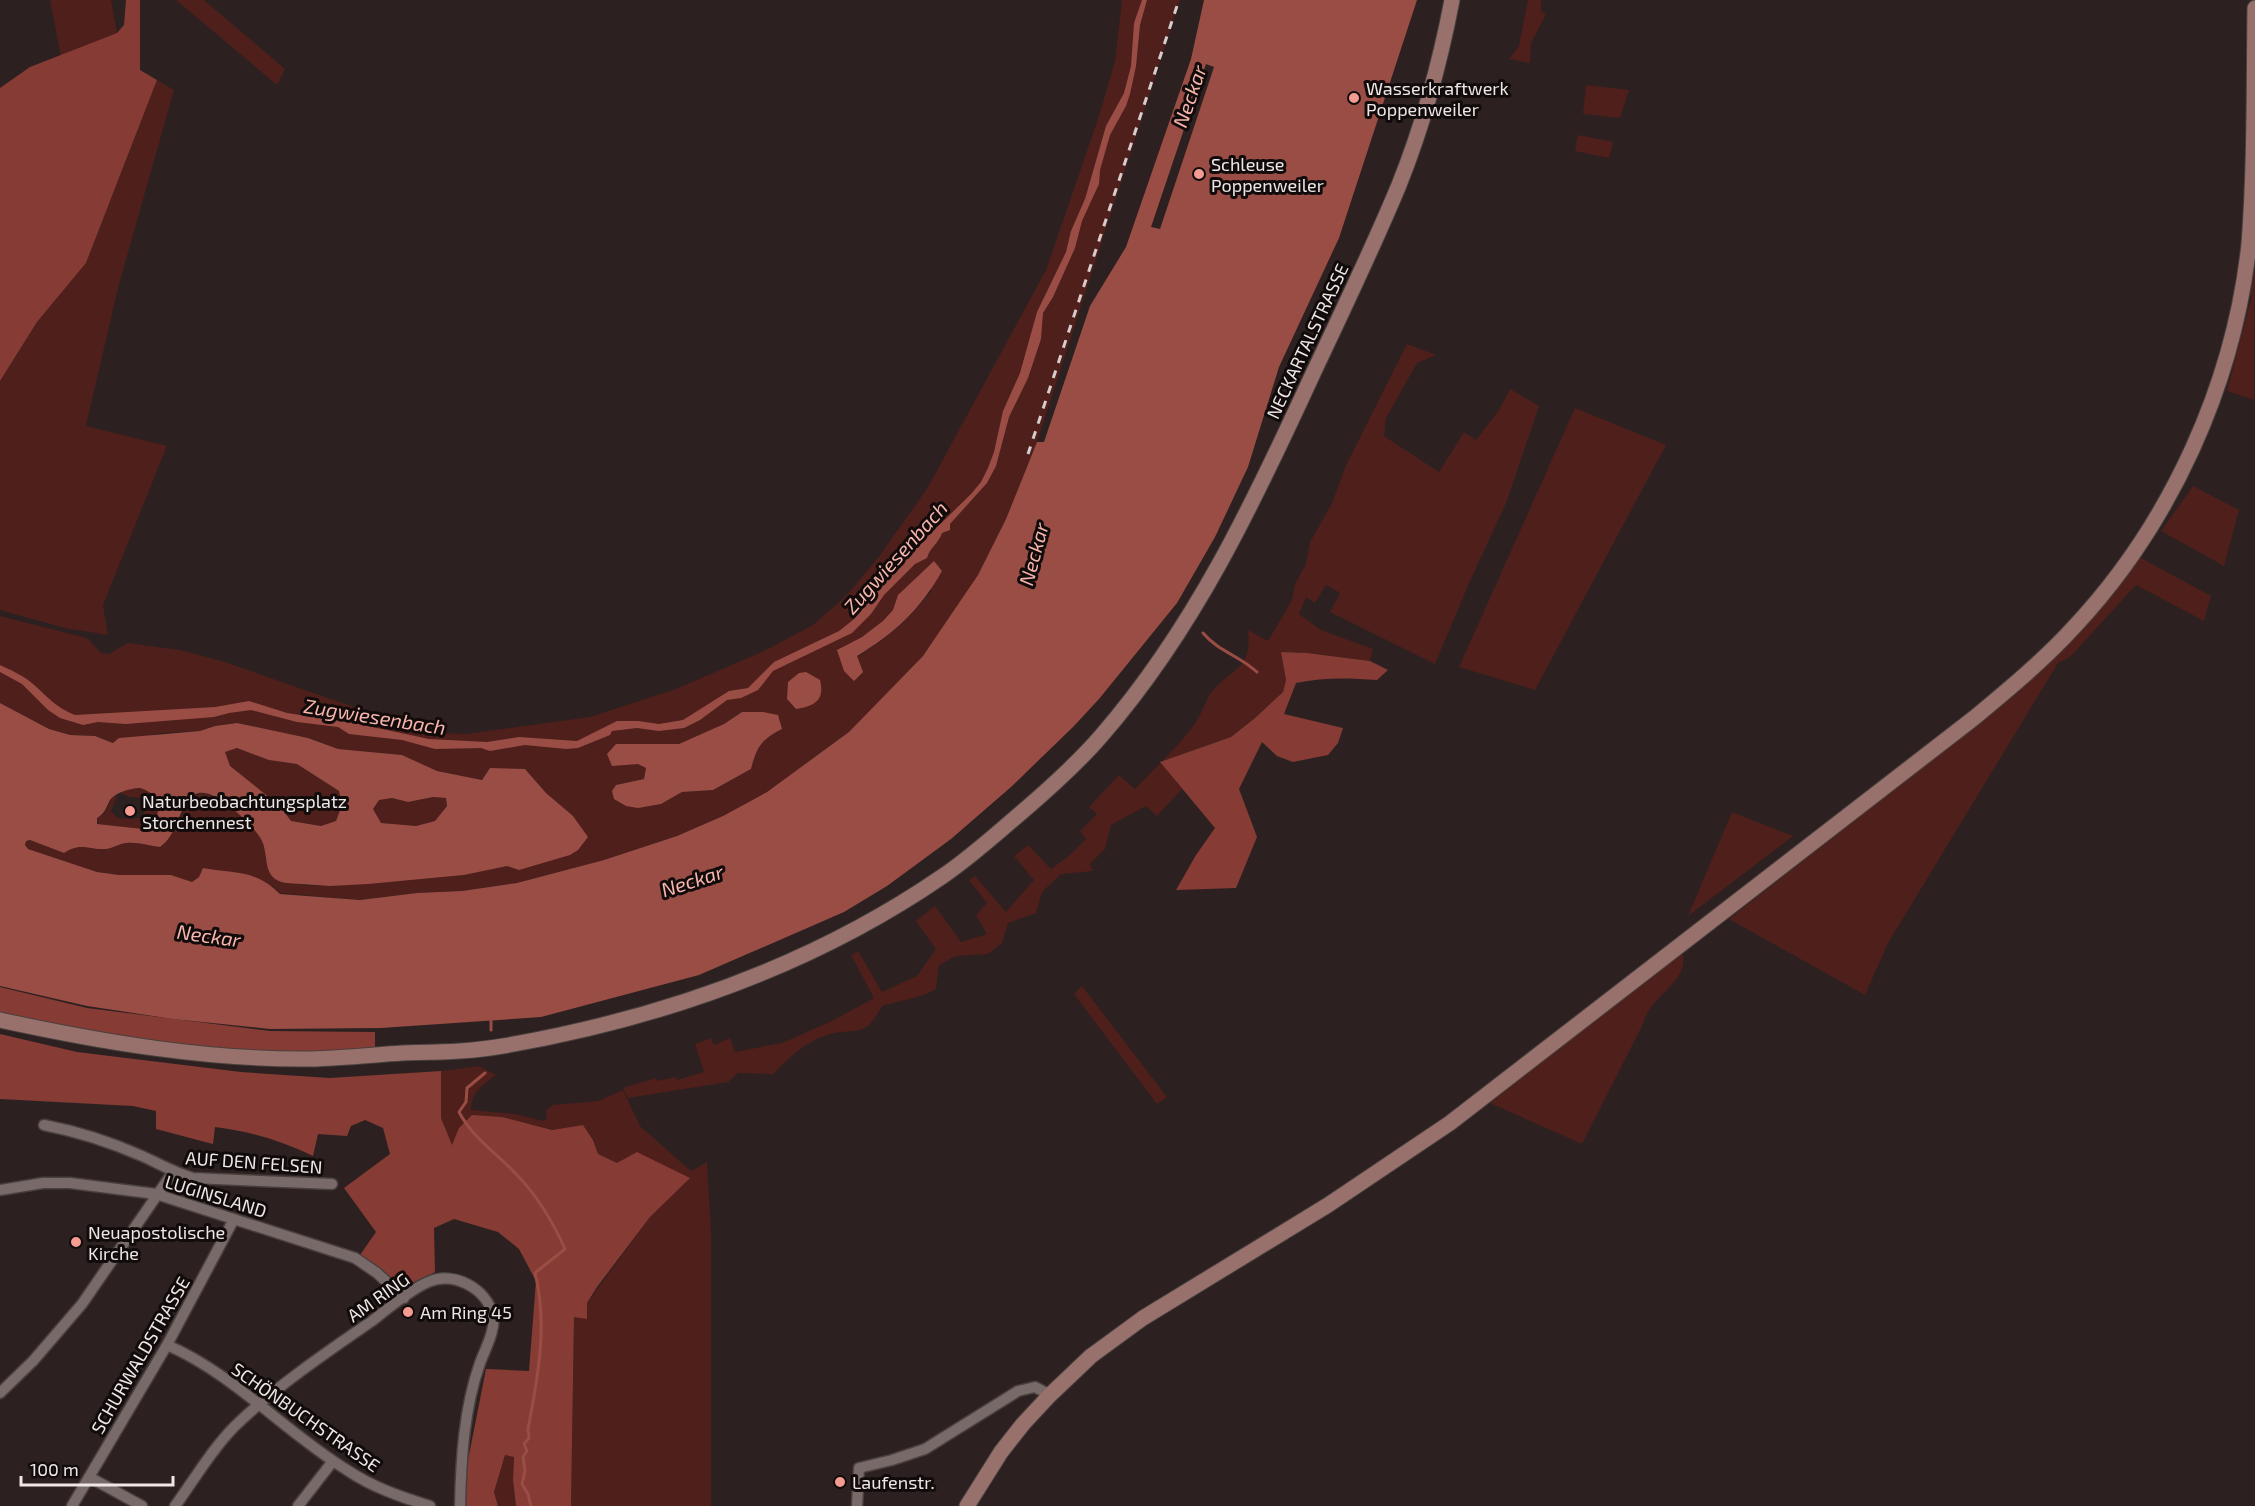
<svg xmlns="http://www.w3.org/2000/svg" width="2255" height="1506" viewBox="0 0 2255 1506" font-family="'Exo 2',sans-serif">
<rect width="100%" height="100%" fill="#2c2120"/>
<path fill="#4e1f1b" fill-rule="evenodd" d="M 50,0 L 111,0 L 117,33 L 61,56 Z
M 176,0 L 204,0 L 285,69 L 277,85 Z
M 1122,0 L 1180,0 L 1037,442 L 1006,519 L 978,575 L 947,624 L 923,656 L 895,687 L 849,732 L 767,792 L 723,816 L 677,836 L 604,860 L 517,883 L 462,891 L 417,893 L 360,900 L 279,893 L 273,886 L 204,868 L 199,877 L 192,882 L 171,875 L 119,875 L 97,872 L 28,849 L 25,845 L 26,841 L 30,840 L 63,853 C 82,842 86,850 105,849 C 113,849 119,843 127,843 C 138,842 150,846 160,847 C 166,840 173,832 177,824 C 183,814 186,799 198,794 C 215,787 264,832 266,850 C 266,853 265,856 265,859 L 302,885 L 330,886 L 422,879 L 464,875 L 507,865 L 546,793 L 525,769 L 490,768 L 482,780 L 437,771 L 402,755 L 338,749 L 308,738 L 237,723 L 215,726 L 200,731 L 161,733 L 113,743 L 95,736 L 70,735 L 49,729 L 0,703 L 0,616 L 87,638 L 101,653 L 109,654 L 128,643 L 180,650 L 225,662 L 368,712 L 416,732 L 465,734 L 590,717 L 676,689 L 764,651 L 813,625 L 846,596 L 878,558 L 928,487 L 1046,270 L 1099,116 L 1115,61 ZM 932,590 C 907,621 891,636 857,657 L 838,650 C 854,641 885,626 894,609 C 896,605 896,599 898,595 ZM 742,712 L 782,729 C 761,740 757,746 751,769 L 713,790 L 682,792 L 661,804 L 616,785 L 644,779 L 646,768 L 638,764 L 632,745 L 679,744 L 724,724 Z
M 1528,0 L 1541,0 L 1541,11 L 1546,14 L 1531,43 L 1530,63 L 1509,59 L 1519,46 Z
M 157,80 L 174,90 L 118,288 L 86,426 L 167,446 L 103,605 L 108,635 L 65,628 L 0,610 L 0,381 L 37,322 L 86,263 Z
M 1586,85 L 1629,90 L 1620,118 L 1583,114 Z
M 1578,135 L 1613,142 L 1609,158 L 1575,151 Z
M 2255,240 L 2254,400 L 2227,391 L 2252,296 L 2248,295 Z
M 1407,344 L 1436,355 L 1417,363 L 1386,418 L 1384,436 L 1439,472 L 1464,432 L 1476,440 L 1499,410 L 1510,389 L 1539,406 L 1507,501 L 1470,581 L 1435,664 L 1330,612 L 1340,593 L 1326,585 L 1315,603 L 1306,597 L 1299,614 L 1321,630 L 1373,649 L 1370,661 L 1307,653 L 1282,652 L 1286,680 L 1283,692 L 1255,718 L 1231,737 L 1160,762 L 1182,789 L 1157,816 L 1146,806 L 1111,825 L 1105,849 L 1090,864 L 1093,871 L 1061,874 L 1042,892 L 1036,913 L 1008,923 L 1002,943 L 988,954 L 956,956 L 939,965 L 936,989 L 924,995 L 882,1006 C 864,1041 856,1026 827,1035 C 805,1042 789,1058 773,1074 L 738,1073 L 728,1082 L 628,1098 L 623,1088 L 656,1078 L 657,1081 L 676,1077 L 677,1080 L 704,1072 L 695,1044 L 711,1038 L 714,1045 L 730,1038 L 735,1052 L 782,1043 L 832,1021 L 874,998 L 851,955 L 858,951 L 882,992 L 917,976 L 936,949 L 916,921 L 935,906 L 961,942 L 987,934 L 976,915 L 987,903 L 969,880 L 975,876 L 1006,912 L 1034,880 L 1014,856 L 1028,845 L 1051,869 L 1069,856 L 1086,839 L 1080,831 L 1097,814 L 1089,807 L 1119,775 L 1135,789 C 1157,765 1184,743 1200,715 C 1204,708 1206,700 1210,694 C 1230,667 1253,672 1248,630 L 1268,641 L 1292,600 L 1295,584 L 1306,564 L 1310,542 L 1332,503 L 1347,463 Z
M 1575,408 L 1666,445 L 1535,690 L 1459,667 Z
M 2193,486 L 2239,510 L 2224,566 L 2161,531 Z
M 2139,557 L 2211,596 L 2204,621 L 2136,585 L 2071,656 L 2058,663 L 1888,943 L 1865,995 L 1729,919 L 2016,694 L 2077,634 Z
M 237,748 L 269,760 L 297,764 L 339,791 L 342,805 L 336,821 L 321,826 L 291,821 L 280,806 L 229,766 L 225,752 Z
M 140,788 C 161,794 162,808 153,826 L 143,829 L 98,824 L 97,818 L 105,813 L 112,797 L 117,796 L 111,811 L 117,818 L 133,819 L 142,817 L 149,802 C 137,794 133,801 121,793 L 127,789 Z
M 433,797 L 446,798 L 447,806 L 435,821 L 415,826 L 380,823 L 373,809 L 379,800 L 392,798 L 408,802 Z
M 1732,812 L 1793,836 L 1688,916 Z
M 1678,955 L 1683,955 C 1688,983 1649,996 1643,1024 L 1582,1144 L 1490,1103 Z
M 1082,986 L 1167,1097 L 1157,1104 L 1074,994 Z
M 479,1066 L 496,1075 C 483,1085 471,1092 471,1110 L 515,1114 L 544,1121 L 547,1118 L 546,1110 L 553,1105 L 598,1101 L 623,1090 L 640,1126 L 691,1171 L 707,1162 L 711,1232 L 711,1506 L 571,1506 L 574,1316 L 587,1303 L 650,1217 L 689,1178 L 637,1153 L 617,1164 L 598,1154 L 593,1139 L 583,1125 L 552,1130 L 502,1117 L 452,1146 L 441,1118 L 441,1071 Z
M 505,1455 L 514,1456 L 513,1480 L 516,1506 L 498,1506 L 494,1492 Z"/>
<path fill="#863b34" d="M 126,0 L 140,0 L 140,70 L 157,80 L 86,263 L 37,322 L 0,381 L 0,88 L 30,67 L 117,33 L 124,25 Z
M 1281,652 L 1307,653 L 1370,661 L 1388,670 L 1377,680 C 1349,678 1324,677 1296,683 L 1284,714 L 1343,728 L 1338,743 L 1328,755 L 1293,762 L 1277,756 L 1262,742 L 1239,789 L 1257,837 L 1236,888 L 1176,890 L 1196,855 L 1215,828 L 1160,762 L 1231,737 L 1255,718 L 1283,692 L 1286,680 Z
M 0,987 L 87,1008 L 270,1031 L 375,1032 L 375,1051 C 340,1051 305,1053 270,1052 C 179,1047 89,1032 0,1012 Z
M 0,1034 L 77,1052 L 241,1072 L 330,1078 L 441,1071 L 441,1118 L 452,1145 L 459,1128 L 472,1115 L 502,1117 L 552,1130 L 583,1125 L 593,1140 L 598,1154 L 617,1163 L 637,1152 L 690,1178 L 650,1217 L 597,1287 L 587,1303 L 587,1319 L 574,1317 L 571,1506 L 516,1506 L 513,1480 L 514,1457 L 505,1455 L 494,1492 L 498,1506 L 466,1506 L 467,1465 L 486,1369 L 529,1371 L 536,1281 L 519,1249 L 498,1232 L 454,1219 L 434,1228 L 435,1272 L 398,1290 L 360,1255 L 376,1232 L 344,1188 L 390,1154 L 383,1128 L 365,1120 L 351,1126 L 347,1136 L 318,1134 L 313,1156 C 283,1141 249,1131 215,1127 L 213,1144 L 156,1129 L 156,1111 L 133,1106 L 0,1099 Z"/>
<path fill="#9a4d45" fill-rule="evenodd" d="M 1142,0 L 1147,0 L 1140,25 L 1136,66 L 1130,94 L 1126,106 L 1110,135 L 1100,170 L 1099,184 L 1082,221 L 1075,248 L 1053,297 L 1043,313 L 1041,339 L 1028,378 L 1009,417 L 996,466 L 987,483 L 950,524 L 950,530 L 942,533 C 939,543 930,547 927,558 L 915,564 L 884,595 L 871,614 L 852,633 L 773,671 L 758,690 L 741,698 L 727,700 L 700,720 L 684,728 L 659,731 L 637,728 L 612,731 L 610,735 L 578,748 L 566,749 L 525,745 L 490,751 L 481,748 L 435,749 L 402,740 L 349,734 L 338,727 L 297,722 L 251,710 L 229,713 L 214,717 L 126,724 L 98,722 L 83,725 L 60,718 L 48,710 L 22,684 L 0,672 L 0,665 C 11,670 24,676 33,684 C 49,698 55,707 75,715 L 215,707 L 249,701 L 287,713 L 354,723 L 429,739 L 487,742 L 519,737 L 577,741 L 617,721 L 638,721 L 659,724 L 683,720 L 729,691 L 748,688 L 774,662 L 839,631 L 853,620 L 882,581 L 971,494 L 981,482 L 988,468 L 994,452 L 1003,411 L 1020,373 L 1037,312 L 1066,252 L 1071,231 L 1085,199 L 1106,126 L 1124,93 L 1131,66 L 1134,23 Z
M 1204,0 L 1417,0 L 1339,238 L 1279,367 L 1248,467 L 1215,537 L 1177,603 L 1099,699 L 1073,727 L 1011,787 L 951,839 L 887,886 L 844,912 L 699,975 L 541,1017 L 381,1028 L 270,1029 L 173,1019 L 87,1006 L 0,986 L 0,703 L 49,729 L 70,735 L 95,736 L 113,743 L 119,738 L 200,731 L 215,726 L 237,723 L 308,738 L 338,749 L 402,755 L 437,771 L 482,780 L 490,768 L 525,769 L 546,793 L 573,816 L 588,837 L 578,850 L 570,855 L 519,870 L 507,866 L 464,875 L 368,884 L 330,886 L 286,883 C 260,879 270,854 261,839 C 253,825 213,785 196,794 C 178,804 179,834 160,847 C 150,846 138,842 127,843 C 119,843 113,849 105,849 C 86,850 82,842 64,853 L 30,840 L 26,841 L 25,845 L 28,849 L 97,872 L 119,875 L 171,875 L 192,882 L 199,877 L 203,868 C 234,874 256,869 280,894 L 360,900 L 417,893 L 462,891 L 517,883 L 604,860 L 677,836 L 723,816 L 767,792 L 849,732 L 923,656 L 978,575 L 1006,519 L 1037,442 L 1044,442 L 1090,306 L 1126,247 L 1191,59 ZM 1206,64 L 1214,67 L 1160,229 L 1151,227 ZM 237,748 L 269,760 L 297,764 L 339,791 L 342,805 L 336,821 L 321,826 L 291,821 L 280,806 L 230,766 L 225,752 ZM 140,788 C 160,794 162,808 153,826 L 143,829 L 97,824 L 97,818 C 105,813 105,810 109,802 C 113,793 131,788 140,788 ZM 433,797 L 446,798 L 447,806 L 435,821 L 416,826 L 381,823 L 373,809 L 379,800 L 392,798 L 408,802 Z
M 934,561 L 942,571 C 920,610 895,633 857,656 L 863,672 L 854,681 L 844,671 L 837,650 L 862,637 L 883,621 L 893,610 L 898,595 Z
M 806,672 L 820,680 C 825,700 815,706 796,709 L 787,699 L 788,682 L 799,673 Z
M 742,712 L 763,712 L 778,715 L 782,729 C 761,740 757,746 751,769 L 713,790 L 682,792 L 661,804 L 638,808 L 626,806 L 614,799 L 612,791 L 616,785 L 644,779 L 646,768 L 638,764 L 612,766 L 607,754 L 616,744 L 679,744 L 724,724 Z"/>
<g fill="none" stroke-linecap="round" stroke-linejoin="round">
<path stroke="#9a4d45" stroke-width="3" d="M 1203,633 C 1218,651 1240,656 1257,672
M 491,1030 L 491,1021
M 485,1073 L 467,1088 L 466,1102 L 459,1112 C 474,1140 498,1154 518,1176 C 539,1198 553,1222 565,1249 L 535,1273 C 548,1324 538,1377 528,1429 L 529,1438 L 524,1444 L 527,1451 L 523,1457 L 525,1471 L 522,1484 L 528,1494 L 531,1506"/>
<g stroke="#49403e" stroke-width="13">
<path id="street" d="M 44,1125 C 80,1132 108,1141 142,1156 C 160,1164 173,1172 193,1178 L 332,1184
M 0,1190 L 43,1183 L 70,1183 L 156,1194 L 355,1258 L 377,1273 L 404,1298
M 167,1345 C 234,1374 285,1432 347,1470 C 372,1487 401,1497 430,1506
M 0,1393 L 33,1361 L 82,1304 L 173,1172
M 89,1477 L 142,1506
M 72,1506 L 167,1345 L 234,1219
M 175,1506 C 194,1480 212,1449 235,1426 C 274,1388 327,1352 372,1321 C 389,1308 408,1291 428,1282 C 454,1271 486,1288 493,1315 C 496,1330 485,1349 480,1363 C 464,1408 461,1459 460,1506
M 298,1506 L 333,1461
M 857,1506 L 859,1468 L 892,1460 L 925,1449 L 1018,1391 L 1035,1387 L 1050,1395"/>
</g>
<g stroke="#49403e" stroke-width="17">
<path id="secondary" d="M 0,1020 C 101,1042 207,1060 311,1059 C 341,1058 372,1055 402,1053 C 435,1052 470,1052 503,1046 C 659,1019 812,966 943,876 C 971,857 996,834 1022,812 C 1050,788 1078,763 1102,735 C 1194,629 1253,504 1311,378 C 1341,314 1372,250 1399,185 C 1423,125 1440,63 1452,0
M 967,1506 L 1001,1452 L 1023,1424 L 1050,1395 L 1091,1356 L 1143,1318 L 1328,1205 L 1450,1123 L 1974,718 C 2009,689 2044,660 2075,626 C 2171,523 2234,384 2249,244 C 2255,166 2254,86 2255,8"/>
</g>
<use href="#street" stroke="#786a69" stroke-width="10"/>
<use href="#secondary" stroke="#98716d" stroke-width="15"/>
<path stroke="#d6cdcc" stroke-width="3" stroke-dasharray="8 8" stroke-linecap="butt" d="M 1028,454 L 1179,0"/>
</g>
<g fill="#f59c92" stroke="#110c0b" stroke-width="2">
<circle cx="1354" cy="98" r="6"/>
<circle cx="1199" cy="174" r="6"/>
<circle cx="130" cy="811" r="6"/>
<circle cx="76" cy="1242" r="6"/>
<circle cx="408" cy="1312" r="6"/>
<circle cx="840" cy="1482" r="6"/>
</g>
<g text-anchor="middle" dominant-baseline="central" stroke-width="6" stroke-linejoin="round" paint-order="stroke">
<g font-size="18" fill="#efe7e6" stroke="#110c0b" text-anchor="start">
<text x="1366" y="88">Wasserkraftwerk<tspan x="1366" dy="21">Poppenweiler</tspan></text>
<text x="1211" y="164">Schleuse<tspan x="1211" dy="21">Poppenweiler</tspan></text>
<text x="142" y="801">Naturbeobachtungsplatz<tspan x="142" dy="21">Storchennest</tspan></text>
<text x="88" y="1232">Neuapostolische<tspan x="88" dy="21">Kirche</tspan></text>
<text x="420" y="1312">Am Ring 45</text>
<text x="852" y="1482">Laufenstr.</text>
</g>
<g font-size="18" fill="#efe7e6" stroke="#110c0b">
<text transform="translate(1307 341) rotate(-65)">NECKARTALSTRASSE</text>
<text transform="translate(254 1162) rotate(4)">AUF DEN FELSEN</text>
<text transform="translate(216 1196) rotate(17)">LUGINSLAND</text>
<text transform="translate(378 1297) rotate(-35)">AM RING</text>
<text transform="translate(140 1355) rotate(-60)">SCHURWALDSTRASSE</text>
<text transform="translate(306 1417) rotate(35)">SCHÖNBUCHSTRASSE</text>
</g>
<g font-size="20" font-style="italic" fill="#f9b5ac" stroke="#110c0b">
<text transform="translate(1189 96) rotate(-71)">Neckar</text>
<text transform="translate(1033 554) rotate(-75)">Neckar</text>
<text transform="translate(895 557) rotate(-48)">Zugwiesenbach</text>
<text transform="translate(375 716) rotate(9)">Zugwiesenbach</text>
<text transform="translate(692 880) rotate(-18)">Neckar</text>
<text transform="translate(209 935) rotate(8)">Neckar</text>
</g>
</g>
<path d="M21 1476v9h152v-9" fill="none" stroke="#efe7e6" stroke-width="3"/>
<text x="30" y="1476" font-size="18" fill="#efe7e6" stroke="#110c0b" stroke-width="4.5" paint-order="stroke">100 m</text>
</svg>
